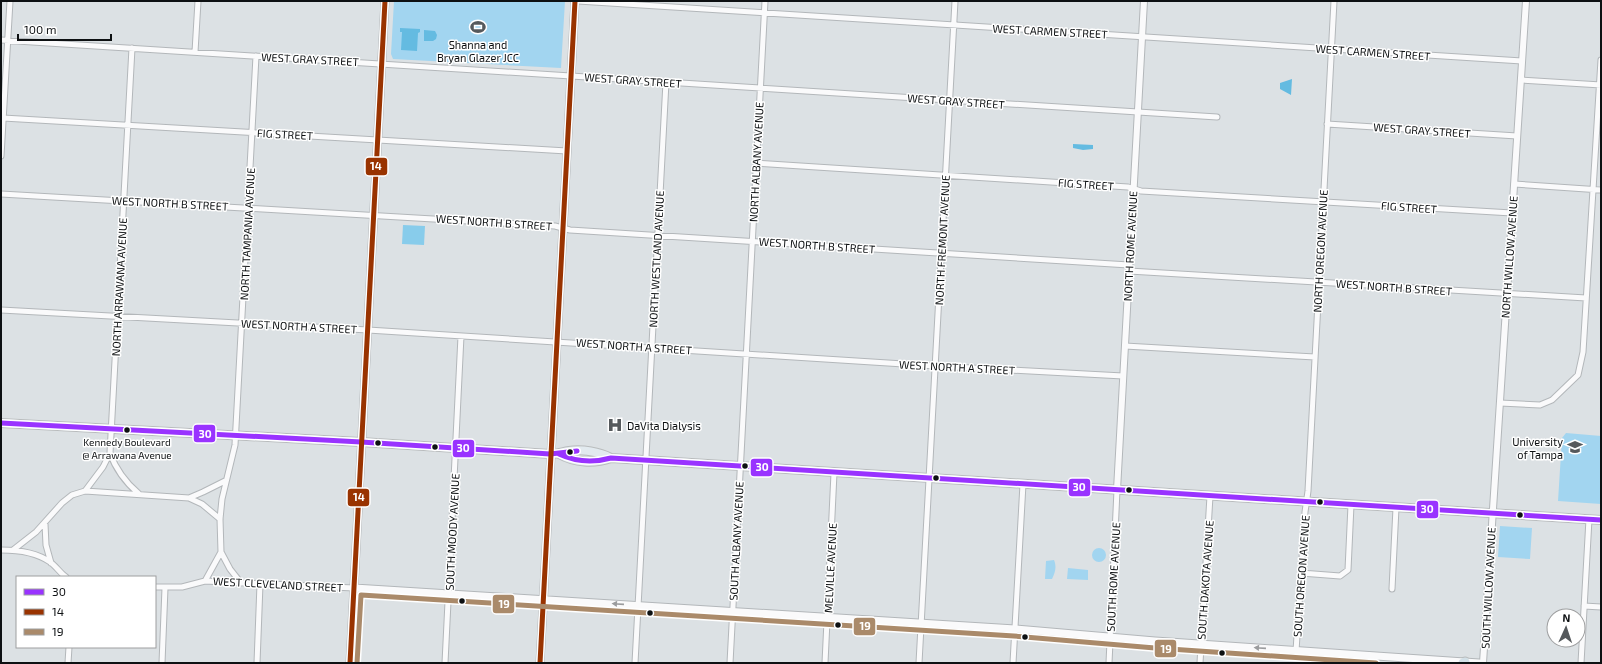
<svg xmlns="http://www.w3.org/2000/svg" width="1602" height="664" viewBox="0 0 1602 664" font-family="'Exo 2',sans-serif">
<rect width="100%" height="100%" fill="#dce1e4"/>
<path fill="#a2d5f0" d="M 394,1 L 565,1 L 561,68 L 393,59 L 391,54 Z
M 1566,433 L 1601,436 L 1601,504 L 1558,501 L 1562,438 Z
M 1500,526 L 1532,528 L 1530,559 L 1498,557 Z
M1092 555a7 7 0 1 1 14 0a7 7 0 1 1-14 0Z
M 1054,560 C 1057,567 1055,573 1052,579 L 1045,579 L 1046,561 Z
M 1068,568 L 1088,570 L 1088,580 L 1067,579 Z"/>
<path fill="#88cceb" d="M 403,225 L 425,226 L 424,245 L 402,244 Z"/>
<path fill="#64bbe1" d="M 400,28 L 420,29 L 420,32 L 418,33 L 417,51 L 401,50 L 402,32 L 400,32 Z
M 424,30 L 435,31 L 437,35 L 436,39 L 433,41 L 424,41 Z
M 1292,79 L 1291,95 L 1280,89 L 1280,83 Z
M 1073,144 L 1093,145 L 1093,149 L 1083,150 L 1073,148 Z"/>
<g fill="none" stroke-linecap="round" stroke-linejoin="round">
<g stroke="#b3b7ba" stroke-width="7">
<path id="minor" d="M 578,1 L 1522,61
M 1,40 L 1217,117
M 195,52 L 198,1
M 1521,80 L 1601,85
M 3,118 L 567,151
M 1327,124 L 1517,136
M 1,156 L 10,1
M 756,163 L 1128,187 L 1141,191 L 1512,213
M 1514,184 L 1601,190
M 1,194 L 555,226 L 570,230 L 1129,265
M 1129,271 L 1586,298
M 1,310 L 368,330 L 935,366 L 1123,376
M 1125,346 L 1315,357
M 1500,403 L 1540,405 L 1552,400 L 1578,375 L 1583,352 L 1601,60
M 110,453 C 116,470 125,482 139,494
M 85,491 L 189,498 L 202,504 L 220,519
M 189,498 L 203,492 L 225,481
M 45,524 L 46,545 L 51,563
M 1,550 C 17,550 36,552 50,562 C 56,566 60,573 66,577
M 13,550 L 36,532 L 62,503 L 72,495 L 85,491 L 103,467 L 110,453 L 132,48
M 221,552 L 230,569 L 241,583
M 1301,573 L 1340,576 L 1348,570 L 1351,505
M 205,581 L 221,552 L 220,519 L 222,499 L 235,445 L 256,56
M 155,587 L 182,587 L 205,581 L 354,588
M 1392,589 L 1396,508
M 1584,606 L 1601,607
M 1296,651 L 1305,512 L 1308,491 L 1334,1
M 68,663 L 69,647
M 162,663 L 165,588
M 257,663 L 260,584
M 445,663 L 461,336
M 635,663 L 666,82
M 730,663 L 765,1
M 825,663 L 834,473
M 919,663 L 955,1
M 1013,663 L 1023,484
M 1109,663 L 1117,490
M 1200,663 L 1210,496
M 1581,663 L 1589,519"/>
</g>
<g stroke="#b3b7ba" stroke-width="8">
<path id="tertiary" d="M 1117,490 L 1144,1
M 1483,663 L 1526,1"/>
</g>
<g stroke="#b3b7ba" stroke-width="9">
<path id="secondary" d="M 354,588 L 1015,629 L 1155,641 L 1479,663
M 350,663 L 385,1
M 540,663 L 575,1"/>
</g>
<g stroke="#b9bcbd" stroke-width="10">
<path id="primary" d="M 1,423 L 361,442 L 550,454 C 559,454 562,452 569,451 C 583,449 599,452 611,458
M 559,454 C 575,463 594,464 611,458 L 1601,520"/>
</g>
<g stroke="#b9bcbd" stroke-width="11">
<path id="motorway" d="M 1463,663 L 1465,662"/>
</g>
<use href="#minor" stroke="#fafafb" stroke-width="5"/>
<use href="#tertiary" stroke="#fafafb" stroke-width="6"/>
<use href="#secondary" stroke="#fafafb" stroke-width="7"/>
<use href="#primary" stroke="#e2eaef" stroke-width="8"/>
<use href="#motorway" stroke="#d2e0e7" stroke-width="9"/>
<g stroke="#fff" stroke-width="8">
<path id="bus-1" d="M 1,423 L 361,442 L 550,454 L 577,451
M 559,454 C 576,462 593,463 611,458 L 1601,520"/>
</g>
<g stroke="#fff" stroke-width="8">
<path id="bus-2" d="M 350,663 L 385,1
M 540,663 L 575,1"/>
</g>
<g stroke="#fff" stroke-width="8">
<path id="bus-3" d="M 357,663 L 361,595 L 1014,636 L 1155,648 L 1376,663"/>
</g>
<use href="#bus-1" stroke="#93f" stroke-width="5"/>
<use href="#bus-2" stroke="#930" stroke-width="5"/>
<use href="#bus-3" stroke="#aa8a6a" stroke-width="5"/>
</g>
<defs><path id="oneway-solid" d="M-6-.8H1V-3.2L6.5 0L1 3.2V.8H-6Z"/></defs>
<g fill="#9b9c9e">
<use href="#oneway-solid" transform="translate(618 604) rotate(-176)"/>
<use href="#oneway-solid" transform="translate(1260 648) rotate(-176)"/>
</g>
<defs>
<g id="stadium-bare" transform="scale(1.2)"><path d="M0-5a6.5 5 0 1 0 0 10a6.5 5 0 1 0 0-10ZM-3.5-1.8h7v3.6h-7Z" fill="#55595c" stroke="#fff" stroke-width="2.5" paint-order="stroke"/></g>
<g id="hospital-bare" transform="scale(1.2)"><path d="M-5-5h3v3.5h4V-5h3V5h-3V1.5h-4V5h-3Z" fill="#55595c" stroke="#fff" stroke-width="2.5" paint-order="stroke"/></g>
<g id="university-bare" transform="scale(1.2)"><path d="M0-5L7-2L0 1L-7-2ZM-4 1L0 2.5L4 1V4Q0 6-4 4Z" fill="#55595c" stroke="#fff" stroke-width="2.5" paint-order="stroke"/></g>
</defs>
<g fill-rule="evenodd">
<use href="#stadium-bare" x="478" y="27"/>
<use href="#hospital-bare" x="615" y="425"/>
<use href="#university-bare" x="1575" y="447"/>
</g>
<g fill="#0d1012" stroke="#fff" stroke-width="1.5">
<circle cx="127" cy="430" r="3.5"/>
<circle cx="378" cy="443" r="3.5"/>
<circle cx="435" cy="447" r="3.5"/>
<circle cx="570" cy="452" r="3.5"/>
<circle cx="745" cy="466" r="3.5"/>
<circle cx="936" cy="478" r="3.5"/>
<circle cx="1129" cy="490" r="3.5"/>
<circle cx="1320" cy="502" r="3.5"/>
<circle cx="1520" cy="515" r="3.5"/>
<circle cx="462" cy="601" r="3.5"/>
<circle cx="650" cy="613" r="3.5"/>
<circle cx="838" cy="625" r="3.5"/>
<circle cx="1025" cy="637" r="3.5"/>
<circle cx="1222" cy="653" r="3.5"/>
</g>
<g text-anchor="middle" dominant-baseline="central" stroke-width="3" stroke-linejoin="round" paint-order="stroke">
<g font-size="10" fill="#0d1012" stroke="#fff">
<text x="127" y="442">Kennedy Boulevard<tspan x="127" dy="13">@ Arrawana Avenue</tspan></text>
</g>
<g font-size="11" fill="#0d1012" stroke="#fff">
<text transform="translate(1050 31) rotate(3)">WEST CARMEN STREET</text>
<text transform="translate(1373 52) rotate(4)">WEST CARMEN STREET</text>
<text transform="translate(310 59) rotate(3)">WEST GRAY STREET</text>
<text transform="translate(633 80) rotate(4)">WEST GRAY STREET</text>
<text transform="translate(956 101) rotate(4)">WEST GRAY STREET</text>
<text transform="translate(1422 130) rotate(4)">WEST GRAY STREET</text>
<text transform="translate(285 134) rotate(3)">FIG STREET</text>
<text transform="translate(756 162) rotate(-87)">NORTH ALBANY AVENUE</text>
<text transform="translate(1086 184) rotate(4)">FIG STREET</text>
<text transform="translate(170 203) rotate(3)">WEST NORTH B STREET</text>
<text transform="translate(1409 207) rotate(4)">FIG STREET</text>
<text transform="translate(494 222) rotate(4)">WEST NORTH B STREET</text>
<text transform="translate(247 234) rotate(-87)">NORTH TAMPANIA AVENUE</text>
<text transform="translate(942 240) rotate(-87)">NORTH FREMONT AVENUE</text>
<text transform="translate(817 245) rotate(4)">WEST NORTH B STREET</text>
<text transform="translate(1130 246) rotate(-87)">NORTH ROME AVENUE</text>
<text transform="translate(1320 251) rotate(-87)">NORTH OREGON AVENUE</text>
<text transform="translate(1509 257) rotate(-86)">NORTH WILLOW AVENUE</text>
<text transform="translate(656 259) rotate(-87)">NORTH WESTLAND AVENUE</text>
<text transform="translate(119 287) rotate(-87)">NORTH ARRAWANA AVENUE</text>
<text transform="translate(1394 287) rotate(4)">WEST NORTH B STREET</text>
<text transform="translate(299 326) rotate(3)">WEST NORTH A STREET</text>
<text transform="translate(634 346) rotate(4)">WEST NORTH A STREET</text>
<text transform="translate(957 367) rotate(3)">WEST NORTH A STREET</text>
<text transform="translate(452 532) rotate(-87)">SOUTH MOODY AVENUE</text>
<text transform="translate(736 541) rotate(-87)">SOUTH ALBANY AVENUE</text>
<text transform="translate(830 568) rotate(-87)">MELVILLE AVENUE</text>
<text transform="translate(1301 576) rotate(-86)">SOUTH OREGON AVENUE</text>
<text transform="translate(1113 577) rotate(-87)">SOUTH ROME AVENUE</text>
<text transform="translate(1205 580) rotate(-86)">SOUTH DAKOTA AVENUE</text>
<text transform="translate(278 584) rotate(3)">WEST CLEVELAND STREET</text>
<text transform="translate(1488 588) rotate(-87)">SOUTH WILLOW AVENUE</text>
</g>
<g font-size="11" fill="#0d1012" stroke="#fff">
<text x="478" y="44">Shanna and<tspan x="478" dy="13">Bryan Glazer JCC</tspan></text>
<text x="627" y="425" text-anchor="start">DaVita Dialysis</text>
<text x="1563" y="441" text-anchor="end">University<tspan x="1563" dy="13">of Tampa</tspan></text>
</g>
</g>
<g stroke="#fff" stroke-width="1.5">
<rect x="365" y="157" width="23" height="19" rx="4" fill="#930"/>
<rect x="193" y="424" width="23" height="19" rx="4" fill="#93f"/>
<rect x="452" y="439" width="23" height="19" rx="4" fill="#93f"/>
<rect x="750" y="458" width="23" height="19" rx="4" fill="#93f"/>
<rect x="1068" y="478" width="23" height="19" rx="4" fill="#93f"/>
<rect x="347" y="488" width="23" height="19" rx="4" fill="#930"/>
<rect x="1416" y="500" width="23" height="19" rx="4" fill="#93f"/>
<rect x="492" y="594" width="23" height="20" rx="4" fill="#aa8a6a"/>
<rect x="853" y="617" width="23" height="19" rx="4" fill="#aa8a6a"/>
<rect x="1154" y="639" width="23" height="19" rx="4" fill="#aa8a6a"/>
</g>
<g font-size="11" text-anchor="middle" font-weight="bold" fill="#fff">
<text x="376" y="170">14</text>
<text x="205" y="438">30</text>
<text x="463" y="452">30</text>
<text x="762" y="471">30</text>
<text x="1079" y="491">30</text>
<text x="359" y="501">14</text>
<text x="1427" y="513">30</text>
<text x="504" y="608">19</text>
<text x="865" y="630">19</text>
<text x="1166" y="653">19</text>
</g>
<rect width="1602" height="664" fill="none" stroke="#0d1012" stroke-width="4"/>
<rect x="16" y="576" width="140" height="72" fill="#ffffff" stroke="#9e9fa0"/>
<rect x="24" y="589" width="20" height="6" fill="#9933ff" stroke="#9e9fa0"/>
<text x="52" y="596" font-size="12" fill="#0d1012">30</text>
<rect x="24" y="609" width="20" height="6" fill="#993300" stroke="#9e9fa0"/>
<text x="52" y="616" font-size="12" fill="#0d1012">14</text>
<rect x="24" y="629" width="20" height="6" fill="#aa8a6a" stroke="#9e9fa0"/>
<text x="52" y="636" font-size="12" fill="#0d1012">19</text>
<g transform="translate(1566 628) rotate(3)"><circle r="19" fill="#ffffff" stroke="#9e9fa0"/>
<path d="M0-3L7 15L0 10L-7 15Z" fill="#55595c"/>
<text y="-6" font-size="11" font-weight="bold" text-anchor="middle" fill="#0d1012">N</text>
</g>
<path d="M18 34v6h93v-6" fill="none" stroke="#0d1012" stroke-width="2"/>
<text x="24" y="34" font-size="12" fill="#0d1012" stroke="#ffffff" stroke-width="3" paint-order="stroke">100 m</text>
</svg>
